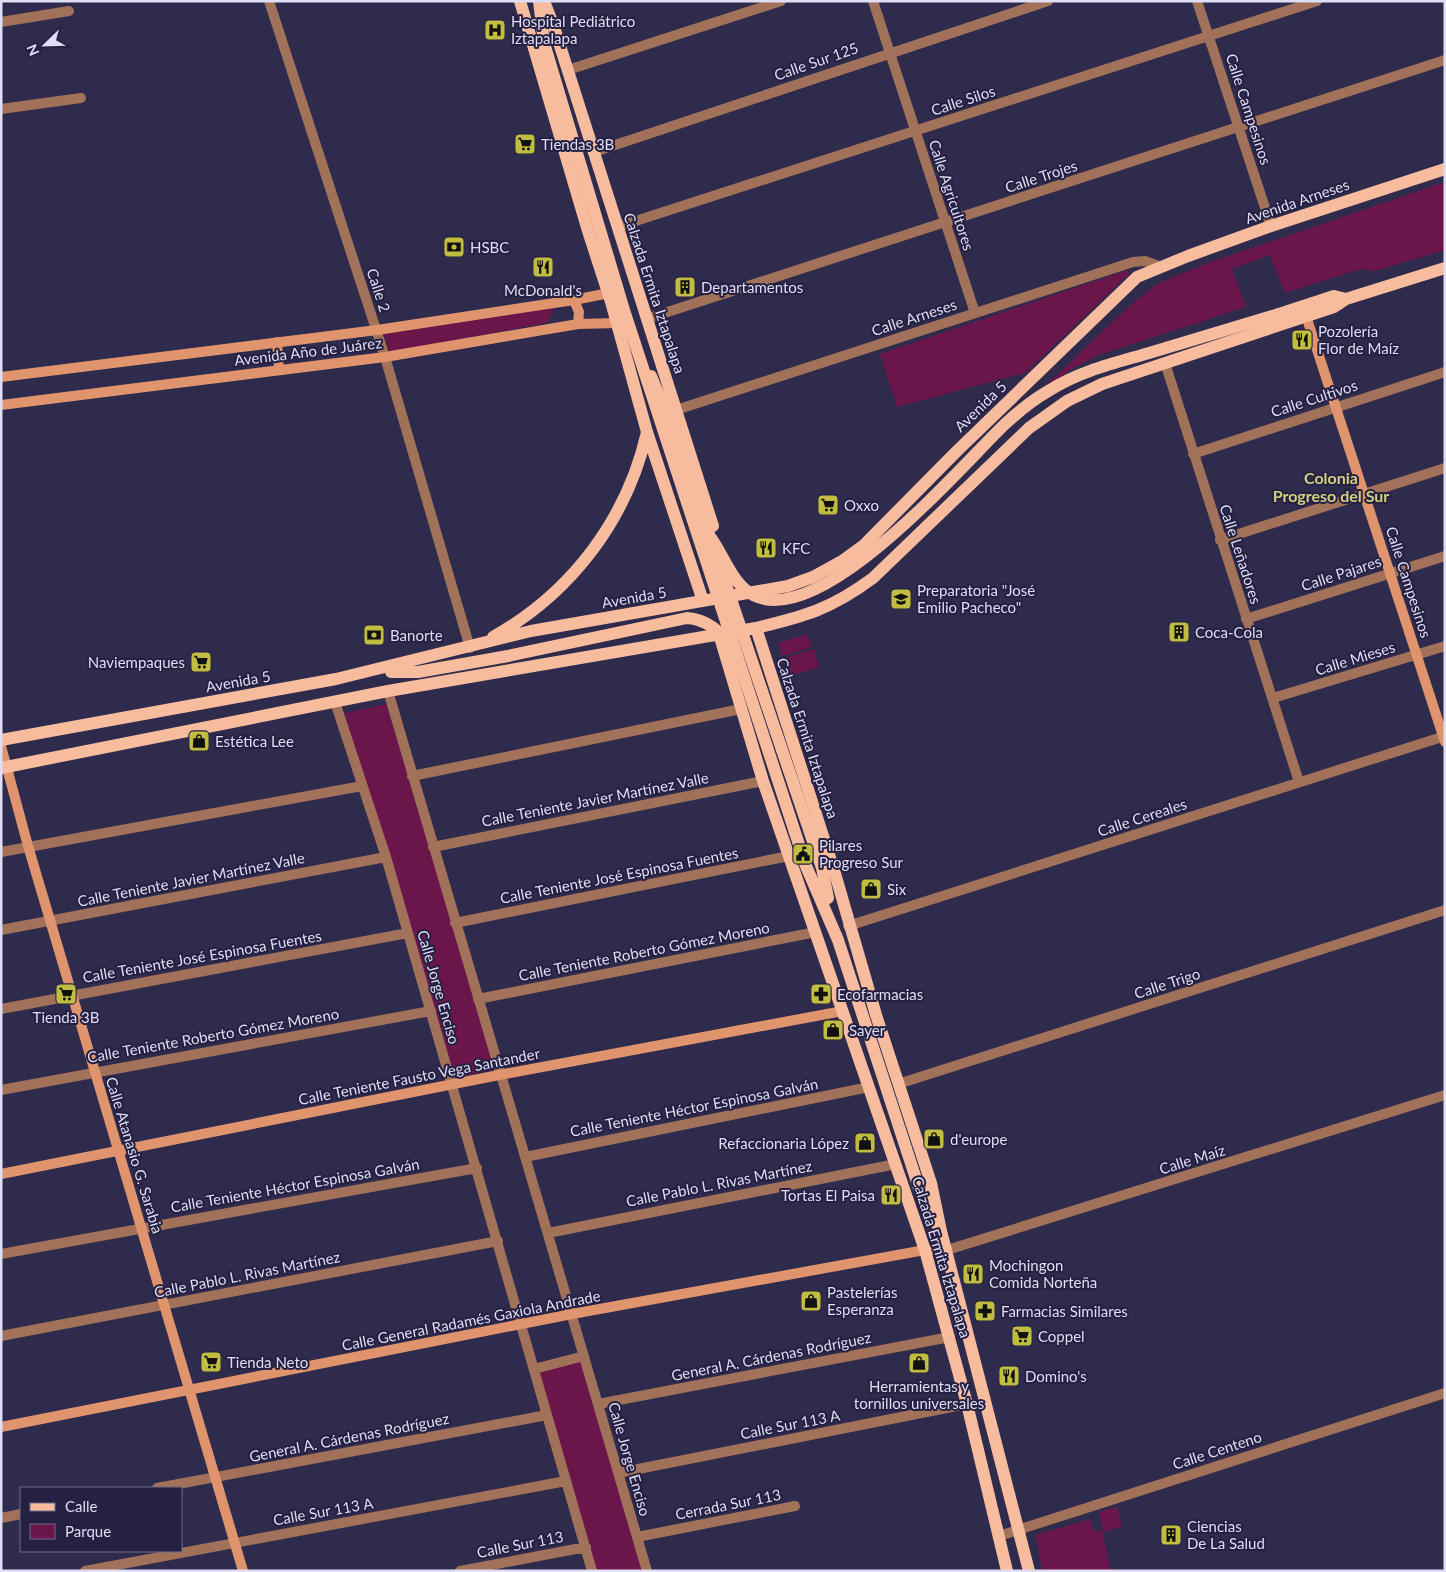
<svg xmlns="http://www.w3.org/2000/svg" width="1446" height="1572" viewBox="0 0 1446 1572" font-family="Lato,sans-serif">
<rect width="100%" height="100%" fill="#2f2b4d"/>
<path fill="#6b164b" d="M 1445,182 L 1445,250 L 1375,271 L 1361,269 L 1285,293 L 1270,255 L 1232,269 L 1246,307 L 1099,355 L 1073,368 L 1039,392 L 1127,308 L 1157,284 L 1208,263 Z
M 1128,270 L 1129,274 L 1025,373 L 897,407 L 880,354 Z
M 556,305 L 547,323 L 390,352 L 383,332 Z
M 807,634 L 812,647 L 782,656 L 778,643 Z
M 814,649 L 819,667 L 790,676 L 784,658 Z
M 386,704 L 497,1069 L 455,1078 L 390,861 L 341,714 Z
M 580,1360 L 643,1571 L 592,1571 L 570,1493 L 539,1370 Z
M 1117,1507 L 1122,1527 L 1103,1532 L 1099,1512 Z
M 1090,1519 L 1093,1532 L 1102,1530 L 1111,1571 L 1042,1571 L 1036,1535 Z"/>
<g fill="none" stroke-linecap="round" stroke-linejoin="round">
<path stroke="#a17159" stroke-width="10" d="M 269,1 L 385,357 L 470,648
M 873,1 L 975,313
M 1197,1 L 1271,226
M 1,22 L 69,11
M 568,70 L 781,1
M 1,109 L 81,98
M 594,152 L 1048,1
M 617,227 L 1317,1
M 646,319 L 1445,60
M 1165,363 L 1299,782
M 676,410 L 1133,262 L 1145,261 L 1161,267
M 1193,454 L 1445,372
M 1220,540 L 1445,468
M 1246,619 L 1445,556
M 388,691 L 647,1571
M 1273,698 L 1445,646
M 335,702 L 386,857 L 592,1571
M 412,776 L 741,709
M 433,847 L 763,781
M 1,852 L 362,786
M 455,923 L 789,856
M 848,926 L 1445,736
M 1,930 L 386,857
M 478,999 L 816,932
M 1,1009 L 408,933
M 898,1084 L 1445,910
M 1,1090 L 431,1011
M 525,1157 L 869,1087
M 548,1233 L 896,1164
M 947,1250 L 1445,1095
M 1,1254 L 477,1168
M 1,1336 L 498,1241
M 534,1369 L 584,1356
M 598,1404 L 950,1337
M 618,1473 L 967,1404
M 157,1488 L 547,1415
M 1,1518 L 21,1514
M 999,1536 L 1445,1393
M 637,1537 L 795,1506
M 85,1571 L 566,1481
M 460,1571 L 586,1547"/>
<path stroke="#e0946d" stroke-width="10" d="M 574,300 L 579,312 L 578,324
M 1306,316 L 1445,742
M 277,342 L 279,369
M 1,377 L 377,330 L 574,300 L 609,293
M 1,405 L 385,357 L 578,324 L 617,323
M 1,746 L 28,846 L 243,1571
M 1,1174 L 499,1075 L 843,1011
M 1,1427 L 572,1314 L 925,1250 L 947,1250"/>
<path stroke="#f7bb9e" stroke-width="12" d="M 520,1 L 588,231 L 611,302 L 647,432 L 703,601
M 539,1 L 544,43
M 544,1 L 554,27 L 713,526
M 1279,314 L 1334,296 L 1346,299
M 651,376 L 676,437
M 756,628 L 834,870 L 876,1015 L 931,1183 L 941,1231 L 1029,1571
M 719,634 L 763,781 L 925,1250 L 967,1404 L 1007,1571
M 493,637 C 571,593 627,520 647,432
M 391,672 L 418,672 L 508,656
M 1,740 L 336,679 L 531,631 L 788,586 L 813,577 L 842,561 L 864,545 L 957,451 L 1137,277 L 1188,256 L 1271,226 L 1445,169
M 1,768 L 388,691 L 756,628 C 806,616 831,609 873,578 L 1029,428 L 1067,401 L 1102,384 L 1334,307 L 1346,299 L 1445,268
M 919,1188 L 937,1225"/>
<path stroke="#f7bb9e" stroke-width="12" d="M 544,43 L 624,310 L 806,866 L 838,940 L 919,1188
M 676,437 L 822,868 L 828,898
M 711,538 C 724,556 733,585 753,595 C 821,631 961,466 1005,424 C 1019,411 1034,399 1050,390 C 1080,371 1115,363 1149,353 C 1192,340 1236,327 1279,314
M 508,656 L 687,618 C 706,619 722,632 732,648"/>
</g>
<defs>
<g id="hospital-square" transform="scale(1.125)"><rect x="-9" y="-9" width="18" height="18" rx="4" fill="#c1bd40" stroke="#262142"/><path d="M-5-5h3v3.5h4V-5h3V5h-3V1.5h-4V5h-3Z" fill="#111"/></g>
<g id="supermarket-square" transform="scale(1.125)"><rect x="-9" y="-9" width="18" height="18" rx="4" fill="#c1bd40" stroke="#262142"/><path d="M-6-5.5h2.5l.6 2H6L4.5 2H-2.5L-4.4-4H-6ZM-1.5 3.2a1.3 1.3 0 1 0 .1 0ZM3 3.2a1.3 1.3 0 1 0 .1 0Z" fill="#111"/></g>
<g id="bank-square" transform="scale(1.125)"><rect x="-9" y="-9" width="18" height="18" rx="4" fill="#c1bd40" stroke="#262142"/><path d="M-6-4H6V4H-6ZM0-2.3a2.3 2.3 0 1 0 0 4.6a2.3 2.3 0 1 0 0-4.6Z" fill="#111"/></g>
<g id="restaurant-square" transform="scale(1.125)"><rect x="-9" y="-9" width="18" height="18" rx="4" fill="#c1bd40" stroke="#262142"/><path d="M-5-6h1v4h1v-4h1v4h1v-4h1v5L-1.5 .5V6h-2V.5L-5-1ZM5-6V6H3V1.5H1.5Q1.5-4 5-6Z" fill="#111"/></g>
<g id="building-square" transform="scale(1.125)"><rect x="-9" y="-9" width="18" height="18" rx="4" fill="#c1bd40" stroke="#262142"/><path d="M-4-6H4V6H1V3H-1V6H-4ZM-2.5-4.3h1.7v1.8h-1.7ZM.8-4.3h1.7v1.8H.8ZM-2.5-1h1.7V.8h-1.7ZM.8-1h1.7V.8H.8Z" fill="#111"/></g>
<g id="school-square" transform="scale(1.125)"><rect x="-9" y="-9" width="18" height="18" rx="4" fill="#c1bd40" stroke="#262142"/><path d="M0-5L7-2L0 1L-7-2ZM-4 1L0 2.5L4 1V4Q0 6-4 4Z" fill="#111"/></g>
<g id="shop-square" transform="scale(1.125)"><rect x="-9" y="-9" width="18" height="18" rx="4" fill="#c1bd40" stroke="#262142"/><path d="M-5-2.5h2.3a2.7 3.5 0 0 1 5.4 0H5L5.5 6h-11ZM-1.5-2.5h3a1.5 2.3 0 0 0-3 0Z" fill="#111"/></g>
<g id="civic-square" transform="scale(1.125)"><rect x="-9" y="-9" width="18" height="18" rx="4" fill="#c1bd40" stroke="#262142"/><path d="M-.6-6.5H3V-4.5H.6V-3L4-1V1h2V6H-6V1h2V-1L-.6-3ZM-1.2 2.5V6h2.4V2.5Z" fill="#111"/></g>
<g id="pharmacy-square" transform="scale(1.125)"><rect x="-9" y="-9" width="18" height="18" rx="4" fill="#c1bd40" stroke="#262142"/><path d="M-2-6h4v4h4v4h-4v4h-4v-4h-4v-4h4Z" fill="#111"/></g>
</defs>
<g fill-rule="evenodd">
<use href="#hospital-square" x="495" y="30"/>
<use href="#supermarket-square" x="525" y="144"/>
<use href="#bank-square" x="454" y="247"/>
<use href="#restaurant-square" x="543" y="267"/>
<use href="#building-square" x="685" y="287"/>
<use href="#restaurant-square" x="1302" y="340"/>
<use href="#supermarket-square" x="828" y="505"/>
<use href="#restaurant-square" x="766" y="548"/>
<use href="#school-square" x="901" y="599"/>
<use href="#building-square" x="1179" y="632"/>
<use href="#bank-square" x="374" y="635"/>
<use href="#supermarket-square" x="201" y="662"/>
<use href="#shop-square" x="199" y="741"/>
<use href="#civic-square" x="803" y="854"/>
<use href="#shop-square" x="871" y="889"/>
<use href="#supermarket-square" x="66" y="994"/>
<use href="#pharmacy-square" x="821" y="994"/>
<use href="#shop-square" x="833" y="1030"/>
<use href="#shop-square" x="934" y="1139"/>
<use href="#shop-square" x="865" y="1143"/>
<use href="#restaurant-square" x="891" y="1195"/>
<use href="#restaurant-square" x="973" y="1274"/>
<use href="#shop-square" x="811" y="1301"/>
<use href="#pharmacy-square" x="985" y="1311"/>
<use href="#supermarket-square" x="1022" y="1336"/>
<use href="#supermarket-square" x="211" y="1362"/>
<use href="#shop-square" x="919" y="1363"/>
<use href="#restaurant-square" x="1009" y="1376"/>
<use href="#building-square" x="1171" y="1535"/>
</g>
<g text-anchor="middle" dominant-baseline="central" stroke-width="4" stroke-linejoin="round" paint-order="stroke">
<g font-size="15" fill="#dfdef4" stroke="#262142" text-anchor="start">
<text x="511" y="21">Hospital Pediátrico<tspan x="511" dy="17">Iztapalapa</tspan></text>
<text x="541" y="144">Tiendas 3B</text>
<text x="470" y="247">HSBC</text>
<text x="701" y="287">Departamentos</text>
<text x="543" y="290" text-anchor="middle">McDonald's</text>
<text x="1318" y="331">Pozolería<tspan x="1318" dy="17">Flor de Maíz</tspan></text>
<text x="844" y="505">Oxxo</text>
<text x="782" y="548">KFC</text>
<text x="917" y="590">Preparatoria "José<tspan x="917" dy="17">Emilio Pacheco"</tspan></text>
<text x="1195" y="632">Coca-Cola</text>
<text x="390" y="635">Banorte</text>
<text x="185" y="662" text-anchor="end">Naviempaques</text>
<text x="215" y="741">Estética Lee</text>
<text x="819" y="845">Pilares<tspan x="819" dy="17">Progreso Sur</tspan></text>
<text x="887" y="889">Six</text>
<text x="837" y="994">Ecofarmacias</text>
<text x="66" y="1017" text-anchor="middle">Tienda 3B</text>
<text x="849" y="1030">Sayer</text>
<text x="950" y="1139">d'europe</text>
<text x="849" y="1143" text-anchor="end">Refaccionaria López</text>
<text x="875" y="1195" text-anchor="end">Tortas El Paisa</text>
<text x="989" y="1265">Mochingon<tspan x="989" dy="17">Comida Norteña</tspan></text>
<text x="827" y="1292">Pastelerías<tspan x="827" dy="17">Esperanza</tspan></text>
<text x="1001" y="1311">Farmacias Similares</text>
<text x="1038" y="1336">Coppel</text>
<text x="227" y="1362">Tienda Neto</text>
<text x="1025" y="1376">Domino's</text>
<text x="919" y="1386" text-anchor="middle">Herramientas y<tspan x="919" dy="17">tornillos universales</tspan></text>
<text x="1187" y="1526">Ciencias<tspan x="1187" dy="17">De La Salud</tspan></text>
</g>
<g font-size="15" fill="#dfdef4" stroke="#262142">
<text transform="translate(816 61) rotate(-19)">Calle Sur 125</text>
<text transform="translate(963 100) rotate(-18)">Calle Silos</text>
<text transform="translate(1249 109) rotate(72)">Calle Campesinos</text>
<text transform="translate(1041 176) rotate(-18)">Calle Trojes</text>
<text transform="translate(952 195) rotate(72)">Calle Agricultores</text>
<text transform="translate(1297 201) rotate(-19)">Avenida Arneses</text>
<text transform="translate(379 290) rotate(72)">Calle 2</text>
<text transform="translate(655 293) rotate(72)">Calzada Ermita Iztapalapa</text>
<text transform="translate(914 317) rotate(-18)">Calle Arneses</text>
<text transform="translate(308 351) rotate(-7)">Avenida Año de Juárez</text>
<text transform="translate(1314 398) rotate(-18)">Calle Cultivos</text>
<text transform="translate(980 406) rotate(-44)">Avenida 5</text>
<text transform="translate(1241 554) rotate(72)">Calle Leñadores</text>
<text transform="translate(1341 573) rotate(-18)">Calle Pajares</text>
<text transform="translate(1409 582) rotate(72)">Calle Campesinos</text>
<text transform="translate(634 597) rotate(-10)">Avenida 5</text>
<text transform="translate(1355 658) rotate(-17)">Calle Mieses</text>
<text transform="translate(238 681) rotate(-10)">Avenida 5</text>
<text transform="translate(808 738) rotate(72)">Calzada Ermita Iztapalapa</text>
<text transform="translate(595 799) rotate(-11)">Calle Teniente Javier Martínez Valle</text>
<text transform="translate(1142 817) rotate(-18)">Calle Cereales</text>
<text transform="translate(619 875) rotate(-11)">Calle Teniente José Espinosa Fuentes</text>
<text transform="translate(191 879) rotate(-11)">Calle Teniente Javier Martínez Valle</text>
<text transform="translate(644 951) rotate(-11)">Calle Teniente Roberto Gómez Moreno</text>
<text transform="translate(202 956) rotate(-10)">Calle Teniente José Espinosa Fuentes</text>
<text transform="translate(1167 983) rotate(-18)">Calle Trigo</text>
<text transform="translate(439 987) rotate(74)">Calle Jorge Enciso</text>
<text transform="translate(213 1035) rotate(-10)">Calle Teniente Roberto Gómez Moreno</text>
<text transform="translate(419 1076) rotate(-11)">Calle Teniente Fausto Vega Santander</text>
<text transform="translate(694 1107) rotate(-11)">Calle Teniente Héctor Espinosa Galván</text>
<text transform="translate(135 1155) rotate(73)">Calle Atanasio G. Sarabia</text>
<text transform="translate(1192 1159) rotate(-17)">Calle Maíz</text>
<text transform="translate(719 1183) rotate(-11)">Calle Pablo L. Rivas Martínez</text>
<text transform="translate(295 1185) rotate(-10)">Calle Teniente Héctor Espinosa Galván</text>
<text transform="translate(942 1257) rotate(73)">Calzada Ermita Iztapalapa</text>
<text transform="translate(247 1274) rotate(-11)">Calle Pablo L. Rivas Martínez</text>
<text transform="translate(471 1320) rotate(-11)">Calle General Radamés Gaxiola Andrade</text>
<text transform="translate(771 1356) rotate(-11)">General A. Cárdenas Rodríguez</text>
<text transform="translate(790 1424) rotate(-11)">Calle Sur 113 A</text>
<text transform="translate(349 1437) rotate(-11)">General A. Cárdenas Rodríguez</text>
<text transform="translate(1217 1450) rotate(-18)">Calle Centeno</text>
<text transform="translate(630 1459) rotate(74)">Calle Jorge Enciso</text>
<text transform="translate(728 1504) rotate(-11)">Cerrada Sur 113</text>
<text transform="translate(323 1511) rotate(-10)">Calle Sur 113 A</text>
<text transform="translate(520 1544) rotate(-11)">Calle Sur 113</text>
</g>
<g font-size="16" font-weight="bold" fill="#d0cf81" stroke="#262142">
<text x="1331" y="477">Colonia<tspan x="1331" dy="18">Progreso del Sur</tspan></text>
</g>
</g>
<rect width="1446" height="1572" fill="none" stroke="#dfdef4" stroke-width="5"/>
<rect x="20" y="1487" width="162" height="65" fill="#262142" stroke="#706d89"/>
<rect x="30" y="1503" width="25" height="8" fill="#f7bb9e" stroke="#706d89"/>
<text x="65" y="1512" font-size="15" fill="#dfdef4">Calle</text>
<rect x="30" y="1524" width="25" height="15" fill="#6b164b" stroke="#706d89"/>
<text x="65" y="1537" font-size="15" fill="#dfdef4">Parque</text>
<g transform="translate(45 45) rotate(247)" stroke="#262142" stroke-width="4" paint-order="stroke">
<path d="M0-4L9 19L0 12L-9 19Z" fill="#dfdef4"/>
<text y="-8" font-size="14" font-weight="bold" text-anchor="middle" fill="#dfdef4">N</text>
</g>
</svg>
